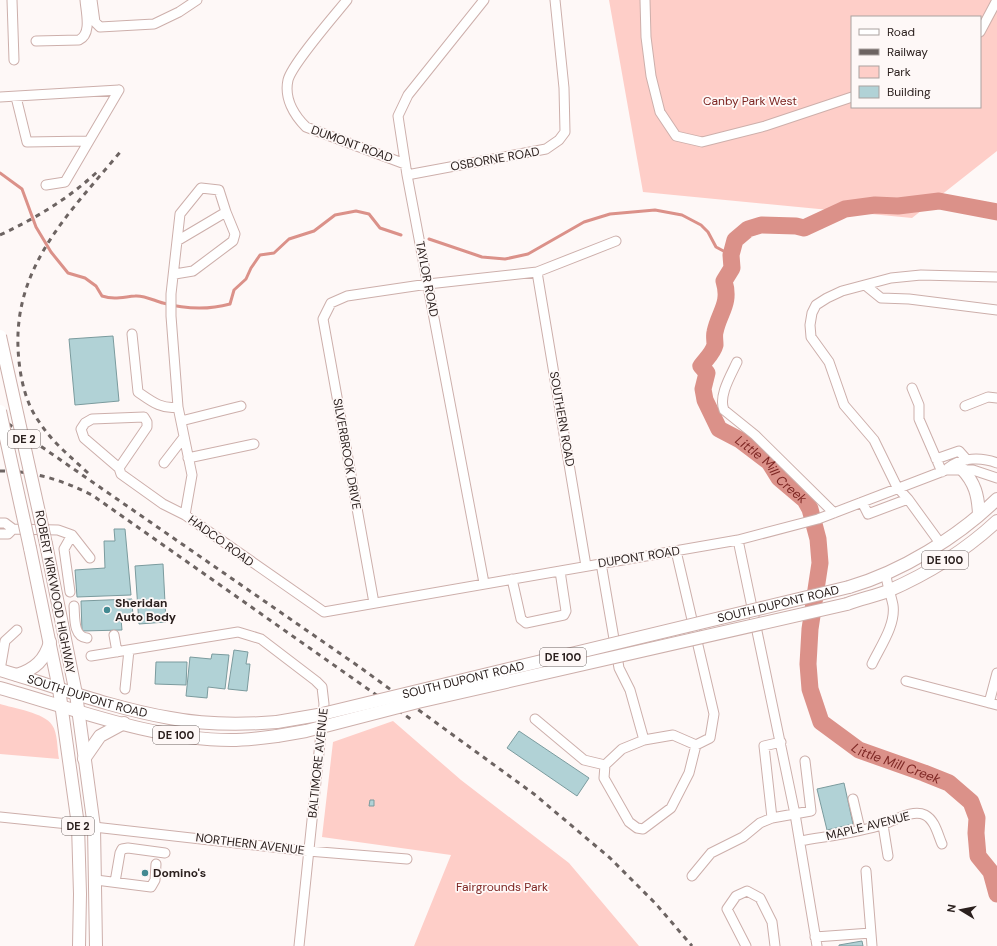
<svg xmlns="http://www.w3.org/2000/svg" width="997" height="946" viewBox="0 0 997 946" font-family="'DM Sans',sans-serif">
<rect width="100%" height="100%" fill="#fef8f7"/>
<path fill="#fecec8" fill-rule="evenodd" d="M 609,0 L 997,0 L 997,151 L 912,218 L 643,192 ZM 852,17 L 980,17 L 980,107 L 852,107 Z
M 0,704 C 13,708 45,713 52,725 C 58,733 57,749 59,759 L 0,754 Z
M 393,721 L 461,780 L 569,863 L 639,946 L 414,946 L 451,855 L 322,837 L 333,742 Z"/>
<g fill="none" stroke-linecap="round" stroke-linejoin="round">
<path stroke="#db9189" stroke-width="3" d="M 0,173 L 22,189 L 36,227 L 51,252 L 68,273 L 85,278 L 96,286 L 102,296 C 114,300 123,297 135,296 C 144,295 155,301 163,303 C 185,309 208,310 230,304 L 234,290 L 246,279 L 251,268 L 260,255 L 274,253 L 289,239 L 314,231 L 335,215 L 356,211 L 369,214 L 380,228 L 401,235
M 429,239 L 482,257 L 505,259 L 528,254 L 584,222 L 610,214 L 655,210 L 682,215 L 701,225 L 708,232 L 716,247 L 731,255"/>
<path stroke="#db9189" stroke-width="17" id="s1" d="M 997,212 L 939,201 L 898,206 L 875,205 L 845,209 L 804,228 L 796,226 L 761,225 L 748,229 L 735,240 L 731,255 L 732,268 L 724,281 C 731,304 719,312 715,332 C 714,336 715,340 715,345 C 713,353 706,359 701,366 L 707,373 L 703,389 L 705,400 L 719,429 L 740,440 L 769,462 L 779,478 L 805,500 L 810,509 L 818,539 L 820,563 L 810,629 L 808,664 L 810,689 L 821,722 L 859,750 L 924,773 L 949,783 L 971,802 L 977,818 L 976,833 L 978,856 L 991,872 L 997,894"/>
</g>
<path fill="#b1d2d6" stroke="#7b9b9e" d="M 113,336 L 119,401 L 75,405 L 69,339 Z
M 114,529 L 125,529 L 131,595 L 77,597 L 75,570 L 105,568 L 104,541 L 115,541 Z
M 163,564 L 166,622 L 139,624 L 135,566 Z
M 132,599 L 133,618 L 121,619 L 122,630 L 82,631 L 81,601 Z
M 234,650 L 248,652 L 246,664 L 250,664 L 247,691 L 228,689 Z
M 212,654 L 229,655 L 225,689 L 208,687 L 207,698 L 186,696 L 190,657 L 211,659 Z
M 156,662 L 187,662 L 186,685 L 155,684 Z
M 519,731 L 589,778 L 577,796 L 507,748 Z
M 844,783 L 853,824 L 827,830 L 817,789 Z
M 370,800 L 374,800 L 374,806 L 369,806 Z
M 862,941 L 863,946 L 839,946 L 839,945 Z"/>
<g fill="none" stroke-linecap="round" stroke-linejoin="round">
<g stroke="#cdafab" stroke-width="11">
<path id="minor" d="M 12,0 L 14,60
M 92,0 L 95,22 L 100,27 L 154,24 L 179,12 L 197,0
M 347,0 C 335,15 292,64 288,80 C 284,98 294,115 306,127 L 405,164
M 645,0 L 646,37 L 651,76 L 660,112 L 676,136 L 702,142 L 765,126 L 852,97
M 980,32 L 997,0
M 36,41 L 79,40 C 92,34 86,13 85,0
M 0,97 L 119,90
M 16,97 L 27,142 L 89,141 L 119,90
M 407,175 L 546,149 L 559,140 L 565,132 L 564,88 L 555,0
M 46,185 L 65,182 L 89,141
M 177,241 L 226,212 L 219,190 L 201,188 L 180,214 L 171,294 L 171,316 L 178,407 L 192,475 L 185,515 L 324,612 L 738,540 L 818,519 L 946,470 L 973,470 L 997,478
M 537,272 L 586,566
M 175,274 L 193,271 L 233,241 L 235,234 L 226,212
M 865,285 L 881,298 L 909,299 L 997,310
M 132,334 L 138,392 C 151,401 162,410 178,407
M 737,362 C 731,375 718,396 724,410 L 755,435 L 834,513
M 912,388 L 919,405 L 919,419 L 942,472
M 965,406 L 988,397 L 997,398
M 181,421 L 241,406
M 188,458 L 254,444
M 936,459 L 959,451 L 967,460
M 164,463 L 184,437
M 119,468 L 84,438 L 81,429 L 85,423 L 92,419 L 144,417 L 147,422 L 147,427 L 119,468 L 121,474 L 163,504 L 185,515
M 948,468 C 961,457 982,457 997,463
M 908,499 L 897,487 L 874,440 L 844,405 L 829,362 L 811,337 L 810,325 L 812,313 L 816,305 L 827,298 L 842,291 L 891,278 L 921,275 L 997,277
M 862,502 L 868,514 L 908,499 L 940,543
M 0,523 L 5,523 L 13,529 L 58,530 L 72,535 L 90,558
M 0,534 L 8,534 L 13,529
M 738,540 L 795,814 L 817,946
M 601,563 L 619,668 L 630,690 L 644,740 L 673,735 L 696,745 L 710,738 L 714,714 L 676,551
M 512,579 L 521,619 L 526,623 L 564,615 L 566,611 L 560,571
M 484,583 L 407,175 L 398,116 L 408,95 L 484,0
M 70,592 L 64,549 L 72,535
M 374,603 L 323,319 L 331,303 L 347,296 L 428,284 L 537,272 L 616,241
M 74,606 C 75,617 73,637 87,638
M 114,635 L 117,652
M 91,656 L 238,632 L 261,639 L 316,681 L 322,687 L 324,704 L 299,946
M 872,664 C 880,647 896,625 893,605 C 891,595 887,585 886,575
M 0,670 L 5,641 L 17,630
M 906,681 L 997,705
M 125,689 L 129,650
M 989,703 L 997,673
M 535,719 L 584,760 L 605,765
M 644,740 L 622,749 L 605,765 L 604,778 L 629,822 L 637,828 L 643,829 L 671,808 L 689,773 L 696,745
M 853,799 L 860,829
M 0,817 L 78,825
M 772,818 L 764,746 L 781,742
M 883,825 L 888,856
M 94,827 L 308,851 L 407,859
M 800,841 C 828,836 858,833 884,824 C 896,820 913,809 925,815 C 935,820 938,835 942,844
M 866,871 L 872,946
M 692,876 L 711,853 L 743,837 L 760,823 L 772,818 L 811,811 L 805,761
M 96,880 L 151,887 L 155,880 L 156,864
M 115,882 L 120,853 L 122,849 L 128,848 L 165,853
M 815,937 L 871,933
M 746,946 L 727,909 L 736,896 L 747,891 L 760,898 L 772,922 L 775,946"/>
</g>
<g stroke="#cdafab" stroke-width="14">
<g id="major">
<path d="M 962,469 C 975,483 978,495 979,514"/>
<path d="M 46,544 L 76,694 L 94,827 L 96,946"/>
<path d="M 30,548 L 59,689 L 78,825 L 80,894 L 79,946"/>
<path d="M 849,587 C 901,572 958,537 997,499"/>
<path d="M 847,604 C 860,599 875,596 888,591 C 927,574 966,550 997,521"/>
<path id="s2" d="M 0,670 C 57,687 112,708 170,718 C 206,725 241,725 277,722"/>
<path d="M 17,675 C 35,669 45,660 50,642"/>
<path d="M 0,688 C 75,709 153,740 231,740 C 247,740 262,738 277,736"/>
<path d="M 84,759 L 100,736 L 124,723"/>
</g>
</g>
<use href="#minor" stroke="#fff" stroke-width="9"/>
<use href="#major" stroke="#fff" stroke-width="12"/>
<path stroke="#6d6462" stroke-width="3" stroke-dasharray="5 5" stroke-linecap="butt" d="M 0,235 C 36,218 68,199 97,172
M 0,418 L 361,668 L 534,794 L 610,858 L 656,904 L 692,946
M 0,471 C 34,471 62,480 92,495 L 412,720
M 88,473 C 71,457 53,443 40,423 C 27,406 21,382 19,361 C 9,270 67,216 121,151"/>
<g stroke="#cdafab" stroke-width="14" stroke-linecap="butt">
<g id="major-bridge">
<path d="M 0,336 L 46,544"/>
<path d="M 0,411 L 30,548"/>
<path id="s3" d="M 277,722 L 318,715 L 849,587"/>
<path d="M 277,736 L 306,731 L 418,702 L 847,604"/>
</g>
</g>
<use href="#major-bridge" stroke="#fff" stroke-width="12"/>
</g>
<g fill="#438a92" stroke="#fef8f7" stroke-width="1.5">
<circle cx="107" cy="610" r="4"/>
<circle cx="145" cy="873" r="4"/>
</g>
<g text-anchor="middle" dominant-baseline="central" stroke-width="3.5" stroke-linejoin="round" paint-order="stroke">
<g fill="#fef8f7" stroke="#6a615f" stroke-width="1">
<rect x="8" y="430" width="32" height="18" rx="3"/>
<rect x="922" y="551" width="46" height="18" rx="3"/>
<rect x="540" y="648" width="46" height="18" rx="3"/>
<rect x="153" y="726" width="46" height="18" rx="3"/>
<rect x="62" y="817" width="32" height="18" rx="3"/>
</g>
<g font-size="11" font-weight="bold" fill="#2b201e">
<text x="24" y="439">DE 2</text>
<text x="945" y="560">DE 100</text>
<text x="563" y="657">DE 100</text>
<text x="176" y="735">DE 100</text>
<text x="78" y="826">DE 2</text>
</g>
<g font-size="12" fill="#7c2421" stroke="#fef8f7">
<text x="750" y="101">Canby Park West</text>
<text x="502" y="887">Fairgrounds Park</text>
</g>
<g font-size="12" fill="#2b201e" stroke="#fef8f7">
<text transform="translate(352 144) rotate(20)">DUMONT ROAD</text>
<text transform="translate(495 159) rotate(-10)">OSBORNE ROAD</text>
<text transform="translate(427 279) rotate(79)">TAYLOR ROAD</text>
<text transform="translate(562 419) rotate(80)">SOUTHERN ROAD</text>
<text transform="translate(347 454) rotate(80)">SILVERBROOK DRIVE</text>
<text transform="translate(221 541) rotate(36)">HADCO ROAD</text>
<text transform="translate(639 557) rotate(-9)">DUPONT ROAD</text>
<text transform="translate(55 592) rotate(79)">ROBERT KIRKWOOD HIGHWAY</text>
<text stroke="none"><textPath href="#s3" startOffset="515">SOUTH DUPONT ROAD</textPath></text>
<text stroke="none"><textPath href="#s3" startOffset="191">SOUTH DUPONT ROAD</textPath></text>
<text stroke="none"><textPath href="#s2" startOffset="91">SOUTH DUPONT ROAD</textPath></text>
<text transform="translate(318 763) rotate(-84)">BALTIMORE AVENUE</text>
<text transform="translate(868 826) rotate(-14)">MAPLE AVENUE</text>
<text transform="translate(250 844) rotate(7)">NORTHERN AVENUE</text>
</g>
<g font-size="12" font-weight="bold" fill="#2b201e" stroke="#fef8f7" text-anchor="start">
<text x="115" y="603">Sheridan<tspan x="115" dy="14">Auto Body</tspan></text>
<text x="153" y="873">Domino's</text>
</g>
<g font-size="13" font-style="italic" fill="#7e2724" stroke="#fef8f7">
<text stroke="none"><textPath href="#s1" startOffset="544">Little Mill Creek</textPath></text>
<text stroke="none"><textPath href="#s1" startOffset="904">Little Mill Creek</textPath></text>
</g>
</g>
<rect x="851" y="16" width="130" height="92" fill="#fef8f7" stroke="#aaa2a0"/>
<rect x="859" y="29" width="20" height="6" fill="#ffffff" stroke="#aaa2a0"/>
<text x="887" y="36" font-size="12" fill="#2b201e">Road</text>
<rect x="859" y="49" width="20" height="6" fill="#6d6462" stroke="#aaa2a0"/>
<text x="887" y="56" font-size="12" fill="#2b201e">Railway</text>
<rect x="859" y="66" width="20" height="12" fill="#fecec8" stroke="#aaa2a0"/>
<text x="887" y="76" font-size="12" fill="#2b201e">Park</text>
<rect x="859" y="86" width="20" height="12" fill="#b1d2d6" stroke="#aaa2a0"/>
<text x="887" y="96" font-size="12" fill="#2b201e">Building</text>
<g transform="translate(961 910) rotate(280)" stroke="#fef8f7" stroke-width="3" paint-order="stroke">
<path d="M0-3L7 15L0 10L-7 15Z" fill="#2b201e"/>
<text y="-6" font-size="11" font-weight="bold" text-anchor="middle" fill="#2b201e">N</text>
</g>
</svg>
